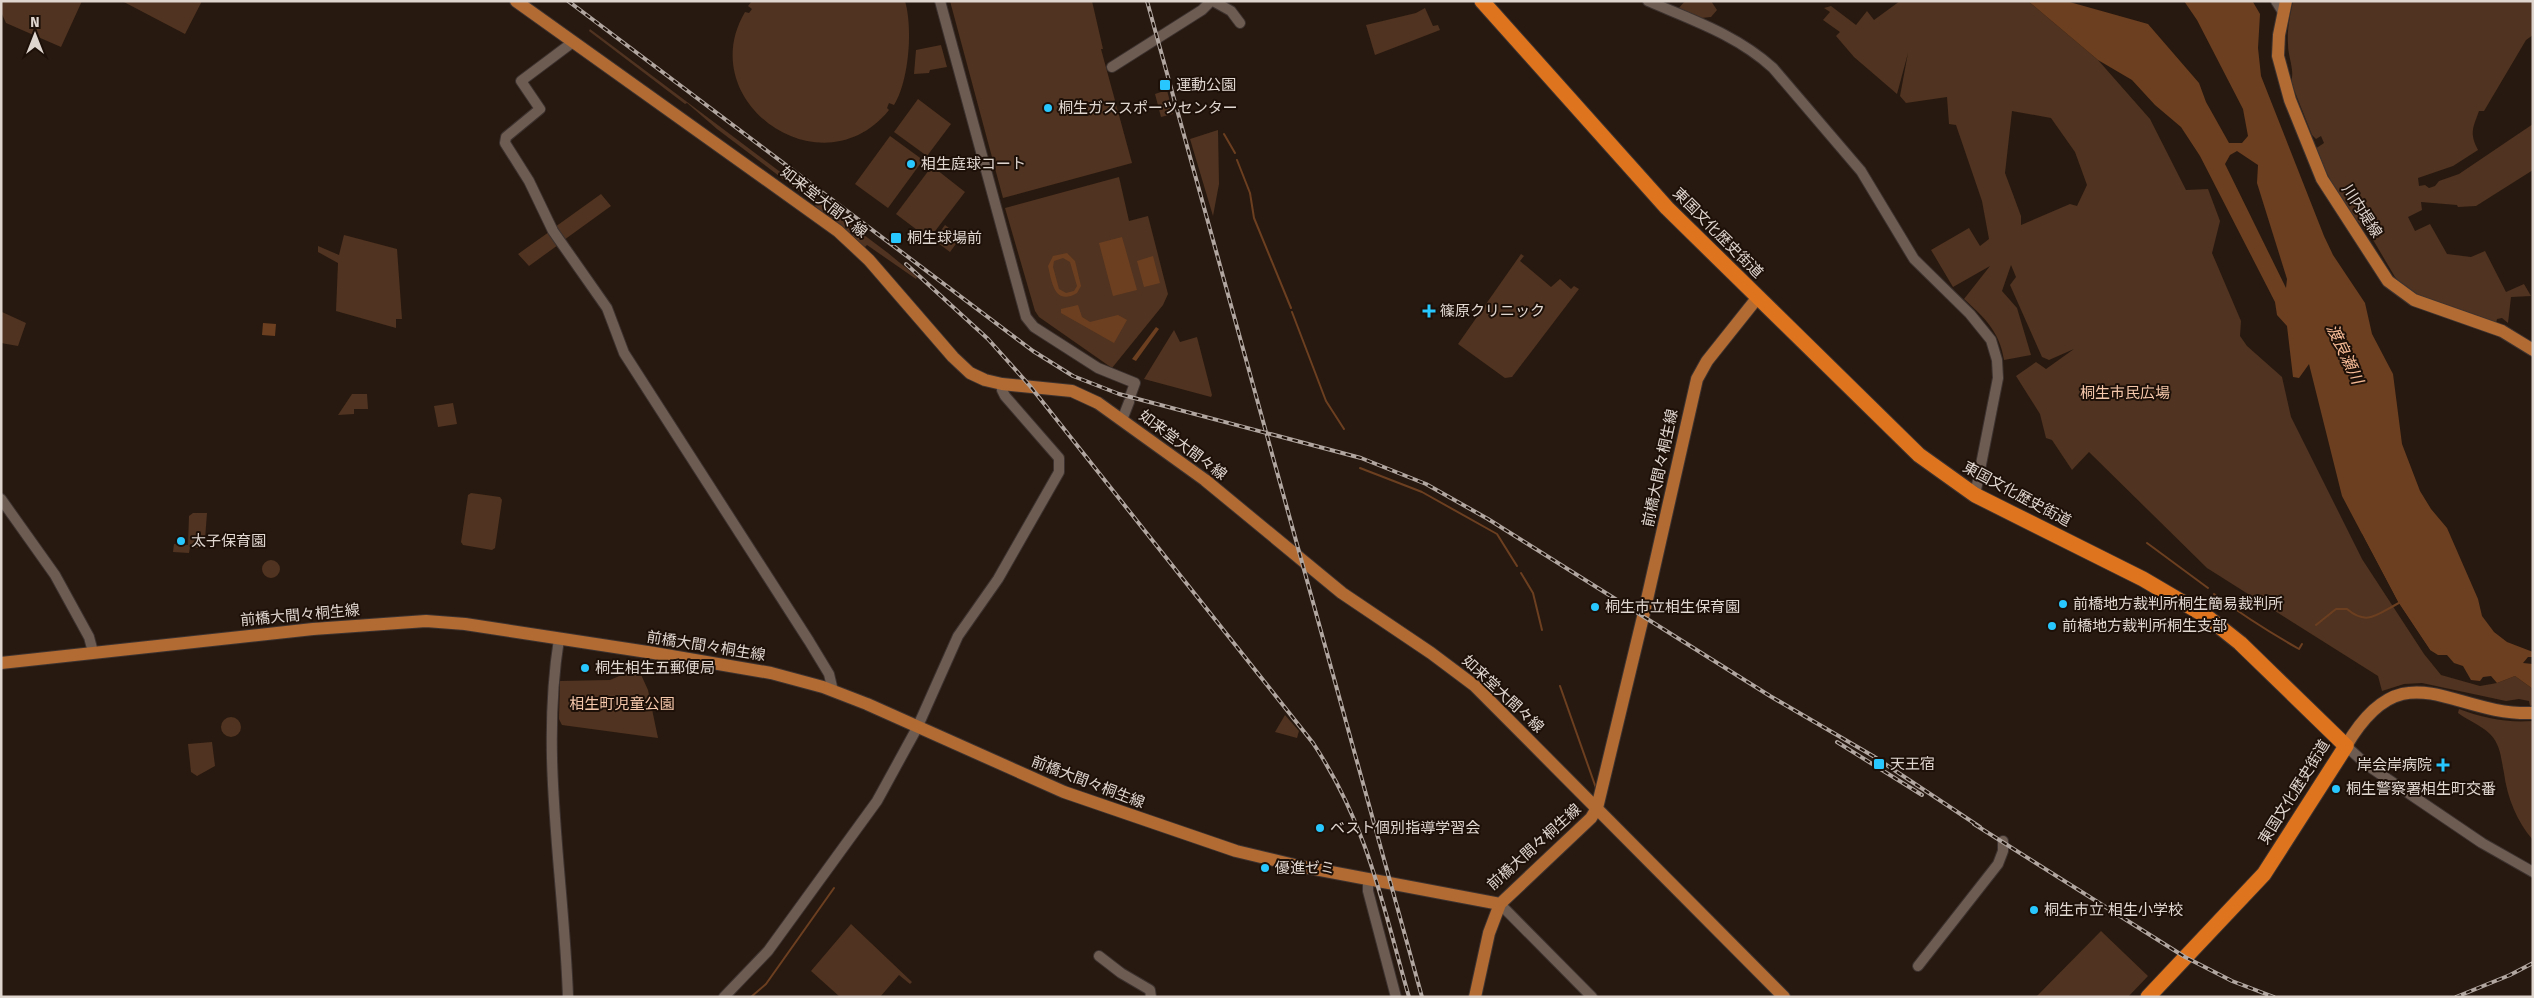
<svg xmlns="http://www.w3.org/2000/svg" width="2534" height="998" viewBox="0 0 2534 998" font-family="'Fira Sans','Noto Sans JP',sans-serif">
<rect width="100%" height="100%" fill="#271910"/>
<path fill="#503320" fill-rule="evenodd" d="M 1,1 L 82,1 L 61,47 L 6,23 L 1,12 Z
M 122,1 L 202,1 L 185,34 Z
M 752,1 L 905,1 C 913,28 909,81 894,105 L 889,103 L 887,108 L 889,110 C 822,193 692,102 745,12 L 749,13 L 752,9 L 748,6 Z
M 950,1 L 1092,1 L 1103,49 L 1101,49 L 1132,163 L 1003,198 Z
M 1685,1 L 1711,1 L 1717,10 L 1711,17 L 1701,18 L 1678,9 Z
M 1900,1 L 2028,1 L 2098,60 L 2150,119 L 2186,190 L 2208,189 L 2220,221 L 2212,253 L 2241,321 L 2240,336 L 2247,346 L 2282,377 L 2291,417 L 2362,559 L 2424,654 L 2441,675 L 2480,686 L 2497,683 L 2515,676 L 2533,689 L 2533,705 L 2530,706 L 2529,701 L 2519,699 L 2506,701 L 2422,683 L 2404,684 L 2382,691 L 2378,676 L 2207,568 L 2089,452 L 2072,470 L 2052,440 L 2046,438 L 2040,414 L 2016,376 L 2036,362 L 2046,369 L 2074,349 L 2049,360 L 2042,357 L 2010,285 L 2016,277 L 2011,265 L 2002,291 L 2017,308 L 2031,355 L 2004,360 C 2000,332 1984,317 1964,299 L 1990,266 L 1953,287 L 1931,250 L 1969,228 L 1980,246 L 1989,239 L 1982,201 L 1956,125 L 1949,124 L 1947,97 L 1906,103 L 1900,96 L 1908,53 L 1897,94 L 1854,57 L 1836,36 L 1840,32 L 1823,20 L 1830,12 L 1824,8 L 1831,6 L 1856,25 L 1867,11 L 1874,20 ZM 2012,111 L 2051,118 L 2075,152 L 2087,185 L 2077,206 L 2070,204 L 2021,225 L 2021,216 L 2005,173 Z
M 2293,1 L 2533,1 L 2533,35 L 2526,40 L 2484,111 L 2479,111 C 2473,128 2469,133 2478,150 L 2453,166 L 2418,178 L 2419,186 L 2425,185 L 2429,188 L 2435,186 L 2439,181 L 2459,174 L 2533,124 L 2533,170 L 2476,206 L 2458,207 L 2457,205 L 2421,202 L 2422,210 L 2408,217 L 2415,231 L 2430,224 L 2447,254 L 2471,257 L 2485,251 L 2506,292 L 2524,284 L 2531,296 L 2511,297 L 2508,323 L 2502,318 L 2497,319 L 2496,323 L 2437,305 L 2407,291 L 2395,277 L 2372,238 L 2341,202 L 2315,149 L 2324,143 L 2321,136 L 2316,139 L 2312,135 L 2291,82 C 2295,69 2288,58 2288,44 C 2287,29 2290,16 2293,1 Z
M 1425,8 L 1433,26 L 1438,25 L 1440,30 L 1375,55 L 1366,25 L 1416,13 Z
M 590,29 L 888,253 L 917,277 L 916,279 L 867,245 L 863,249 L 817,208 L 812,201 L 717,129 L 687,103 L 685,104 L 589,31 Z
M 941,45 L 947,67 L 930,70 L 929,73 L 914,74 L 916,50 Z
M 1167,90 L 1173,114 L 1161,117 L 1155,94 Z
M 918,99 L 951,124 L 927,156 L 894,132 Z
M 1218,130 L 1219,184 L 1213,216 L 1190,139 Z
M 890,136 L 923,160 L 888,208 L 855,184 Z
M 932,166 L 965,192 L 929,239 L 896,214 Z
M 1119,177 L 1129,221 L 1148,216 L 1168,294 L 1163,305 L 1112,368 L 1039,317 L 1035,311 L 1005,208 Z
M 601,194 L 611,206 L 564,240 L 555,227 Z
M 945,225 L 961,237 L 950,252 L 934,240 Z
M 549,232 L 558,245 L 529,266 L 518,254 Z
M 344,235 L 397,249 L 402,319 L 396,319 L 396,328 L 336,311 L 338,263 L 318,252 L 318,246 L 339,255 Z
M 1521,254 L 1524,256 L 1520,261 L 1551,287 L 1560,279 L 1571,289 L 1574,286 L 1579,289 L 1512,377 L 1505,378 L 1458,344 Z
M 1,309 L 2,312 L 26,323 L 18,346 L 1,343 Z
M 1174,330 L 1180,342 L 1197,337 L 1212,395 L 1211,397 L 1144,379 Z
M 352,394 L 367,394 L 368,409 L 354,409 L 354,414 L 338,415 Z
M 453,403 L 457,424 L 438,427 L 434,406 Z
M 471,493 L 500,497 L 502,500 L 495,548 L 492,550 L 463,545 L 461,542 L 468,495 Z
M 193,513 L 207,513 L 205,539 L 200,539 L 199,548 L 190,547 L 189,553 L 173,552 L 174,544 L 188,545 L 189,516 Z
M262 569a9 9 0 1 1 18 0a9 9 0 1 1-18 0Z
M 638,668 L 648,690 L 658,738 L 562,725 L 559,719 L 560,681 L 610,680 Z
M 2459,709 C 2483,718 2506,723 2533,721 L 2533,840 C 2517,822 2507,797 2504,773 C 2501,759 2501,745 2490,734 C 2481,725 2467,720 2458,713 Z
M 1285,715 L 1299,731 L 1297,738 L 1275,732 Z
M221 727a10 10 0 1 1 20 0a10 10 0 1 1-20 0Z
M 212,742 L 215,766 L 197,776 L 191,772 L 188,744 Z
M 851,924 L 912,982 L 910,984 L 899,975 L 880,997 L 840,997 L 811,971 Z
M 2101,931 L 2148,976 L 2128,997 L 2036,997 Z"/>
<path fill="#6c3f20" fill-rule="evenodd" d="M 2028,1 L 2066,1 L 2148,24 L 2199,83 L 2206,102 L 2229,143 L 2242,143 L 2248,136 L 2243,109 L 2197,20 L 2184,1 L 2253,2 L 2260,14 L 2258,48 L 2261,76 L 2324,236 L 2333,255 L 2365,303 L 2372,334 L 2393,374 L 2402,444 L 2420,491 L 2431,509 L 2447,528 L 2478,599 L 2482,616 L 2494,632 L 2507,642 L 2533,652 L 2533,657 L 2528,657 L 2523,663 L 2533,664 L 2533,689 L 2515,676 L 2497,683 L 2491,676 L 2483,677 L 2480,681 L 2471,680 L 2463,666 L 2454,663 L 2447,655 L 2438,655 L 2430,650 L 2398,602 L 2342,496 L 2309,364 L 2299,378 L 2293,377 L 2287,326 L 2277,315 L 2275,302 L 2200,156 L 2181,127 L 2155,105 L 2132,80 L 2098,60 ZM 2237,151 L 2258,165 L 2257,183 L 2287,279 L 2286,288 L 2225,164 L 2230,155 Z
M 1122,237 L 1137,290 L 1113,296 L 1099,243 Z
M 1067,253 L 1075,261 L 1081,286 L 1077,293 C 1055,306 1052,283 1048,266 L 1053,256 ZM 1063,258 L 1070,262 L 1077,286 L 1074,291 L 1066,293 L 1059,289 L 1053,267 L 1054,261 Z
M 1153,256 L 1160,283 L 1144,287 L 1137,261 Z
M 1078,305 L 1082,317 L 1090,322 L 1118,315 L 1127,320 L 1114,343 L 1061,313 L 1061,309 Z
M 263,323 L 276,324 L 275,336 L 262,335 Z
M 1156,327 L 1159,329 L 1136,361 L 1132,359 Z"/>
<path fill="#271910" d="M 2362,534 L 2398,602 L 2430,650 L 2428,651 L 2396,603 L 2362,539 Z"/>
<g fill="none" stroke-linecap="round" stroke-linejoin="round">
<path stroke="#6c3f20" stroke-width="2" d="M 1224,134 L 1235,153
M 1237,160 L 1250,193 L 1254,218 L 1291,308
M 1292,312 L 1326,401 L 1344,429
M 1360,468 L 1422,492 L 1497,534 L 1517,566
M 2147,543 L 2208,588
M 1521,573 L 1533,593 L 1542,630
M 2214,594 C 2241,614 2269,632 2299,649 L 2302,644
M 2316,625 L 2336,609 L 2347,609 C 2368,627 2378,613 2401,602
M 1560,686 L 1596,788
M 751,997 L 766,984 L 834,888"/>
<g stroke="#3d322f" stroke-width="12">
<path id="minor" d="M 940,1 L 1026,317 L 1034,327 L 1098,368 L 1135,383 L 1131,394
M 1213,1 L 1231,11 L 1240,23
M 1648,1 C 1692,20 1737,35 1773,68 L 1861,171 L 1914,259 L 1970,314 L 1991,340 L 1997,360 L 1998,378 L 1975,495
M 2276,1 L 2283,12
M 573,42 L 521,81 L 540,109 L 506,137 L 505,143 L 529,181 L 553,231 L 607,308 L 624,353 L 809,641 L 829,674 L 833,691
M 1112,67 L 1202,10 L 1211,1
M 1122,420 L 1129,402
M 1,499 L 55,575 L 89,637 L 93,652
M 559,639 C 540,758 564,877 568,997
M 2346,746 L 2367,765 L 2482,843 L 2533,872
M 1368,880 L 1368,891 L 1396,997
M 1500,904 L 1592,997
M 1099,956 L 1121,973 L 1150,990 L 1151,997
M 1918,966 L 1998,864 L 2003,851 L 2003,841
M 724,997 L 768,951 L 877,801 L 917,728 L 958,636 L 998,579 L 1059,472 L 1059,458 L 1005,396 L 1002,390 L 1002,384"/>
</g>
<g stroke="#3d322f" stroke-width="14">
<path id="major" d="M 516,1 L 838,231 L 869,260 L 953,357 L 970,373 L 985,380 L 1002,384 L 1072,391 L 1098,403 L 1205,480 L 1342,593 L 1431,653 L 1475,686 L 1784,997
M 2286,1 L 2279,35 L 2278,56 L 2290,100 L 2322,179 L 2388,281 L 2414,300 L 2502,331 L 2533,350
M 1,663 L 313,629 L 426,621 L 465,624 L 654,653 L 771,673 L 823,687 L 867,704 L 1064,792 L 1236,851 L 1299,866 L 1500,904 L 1591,818 L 1597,808 L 1643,617 L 1697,379 L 1707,361 L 1758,297
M 2346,746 C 2404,647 2450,716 2533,713
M 1475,997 L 1489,933 L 1500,904"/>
</g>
<g stroke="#3d322f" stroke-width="17">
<path id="highway" d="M 1482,1 L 1667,208 L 1919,455 L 1975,495 L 2143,579 L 2206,616 L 2240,643 L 2346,746 L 2264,874 L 2148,997"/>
</g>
<use href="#minor" stroke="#6d5c52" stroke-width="10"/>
<use href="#major" stroke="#b16b33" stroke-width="12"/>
<use href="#highway" stroke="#de751e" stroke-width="15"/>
<g stroke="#b1a6a0" stroke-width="4">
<path id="rail" d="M 568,1 L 1033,351 L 1073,376 L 1119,394 L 1361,458 L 1426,484 L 1488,519 L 1770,696 L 1873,756 L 1980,827
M 1147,1 L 1422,997
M 906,264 L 988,339 L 1030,386 L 1313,743 C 1368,826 1382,903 1409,997
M 1837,742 L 1922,795
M 1974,824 L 2185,957 L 2232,981 L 2274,997
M 2456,997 L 2510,975 L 2533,963"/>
</g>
<use href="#rail" stroke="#1d1008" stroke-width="2" stroke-dasharray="5.5" stroke-linecap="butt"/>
</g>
<g fill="#28c8ff" stroke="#1d1008" stroke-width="2">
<rect x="1159" y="79" width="12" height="12" rx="2.5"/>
<circle cx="1048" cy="108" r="5"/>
<circle cx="911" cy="164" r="5"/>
<rect x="890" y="232" width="12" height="12" rx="2.5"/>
<path d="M1426.5 303.5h5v5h5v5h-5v5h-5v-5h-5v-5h5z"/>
<circle cx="181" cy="541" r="5"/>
<circle cx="2063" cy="604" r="5"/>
<circle cx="1595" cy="607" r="5"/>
<circle cx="2052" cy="626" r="5"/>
<circle cx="585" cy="668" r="5"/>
<rect x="1873" y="758" width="12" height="12" rx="2.5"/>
<path d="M2440.5 757.5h5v5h5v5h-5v5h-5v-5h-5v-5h5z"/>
<circle cx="2336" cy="789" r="5"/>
<circle cx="1320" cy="828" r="5"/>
<circle cx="1265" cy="868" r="5"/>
<circle cx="2034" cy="910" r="5"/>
</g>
<g text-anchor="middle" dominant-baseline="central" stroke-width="4" stroke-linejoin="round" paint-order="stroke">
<g font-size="15" fill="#e0d6d0" stroke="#1d1008" text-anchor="start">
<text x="1176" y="85">運動公園</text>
<text x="1058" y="108">桐生ガススポーツセンター</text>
<text x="921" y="164">相生庭球コート</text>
<text x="907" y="238">桐生球場前</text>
<text x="1440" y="311">篠原クリニック</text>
<text x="191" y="541">太子保育園</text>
<text x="2073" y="604">前橋地方裁判所桐生簡易裁判所</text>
<text x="1605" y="607">桐生市立相生保育園</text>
<text x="2062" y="626">前橋地方裁判所桐生支部</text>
<text x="595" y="668">桐生相生五郵便局</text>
<text x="1890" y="764">天王宿</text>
<text x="2432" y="765" text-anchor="end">岸会岸病院</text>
<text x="2346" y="789">桐生警察署相生町交番</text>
<text x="1330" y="828">ベスト個別指導学習会</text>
<text x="1275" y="868">優進ゼミ</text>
<text x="2044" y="910">桐生市立 相生小学校</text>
</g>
<g font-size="15" fill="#e0d6d0" stroke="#1d1008">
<text transform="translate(824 202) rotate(38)">如来堂大間々線</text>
<text transform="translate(2362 211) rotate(57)">川内堤線</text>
<text transform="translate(1718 233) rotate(45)">東国文化歴史街道</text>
<text transform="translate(1183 445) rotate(37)">如来堂大間々線</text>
<text transform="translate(1660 468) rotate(-78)">前橋大間々桐生線</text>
<text transform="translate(2017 494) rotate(28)">東国文化歴史街道</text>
<text transform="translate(300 615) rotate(-5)">前橋大間々桐生線</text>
<text transform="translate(706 646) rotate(9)">前橋大間々桐生線</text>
<text transform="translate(1503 694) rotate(43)">如来堂大間々線</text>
<text transform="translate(1088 782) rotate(21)">前橋大間々桐生線</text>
<text transform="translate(2294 792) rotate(-58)">東国文化歴史街道</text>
<text transform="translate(1534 847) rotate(-42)">前橋大間々桐生線</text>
</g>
<g font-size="15" fill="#f5c7ab" stroke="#1d1008">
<text x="2125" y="393">桐生市民広場</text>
<text x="622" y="704">相生町児童公園</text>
</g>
<g font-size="16" font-style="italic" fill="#f6ba95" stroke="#1d1008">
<text transform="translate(2345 354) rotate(65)">渡良瀬川</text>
</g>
</g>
<rect width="2534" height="998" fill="none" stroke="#e0d6d0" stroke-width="5"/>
<g transform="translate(35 35)" stroke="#1d1008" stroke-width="4" paint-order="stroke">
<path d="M0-4L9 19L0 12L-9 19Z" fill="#e0d6d0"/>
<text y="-8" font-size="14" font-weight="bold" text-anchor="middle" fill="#e0d6d0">N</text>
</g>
</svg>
